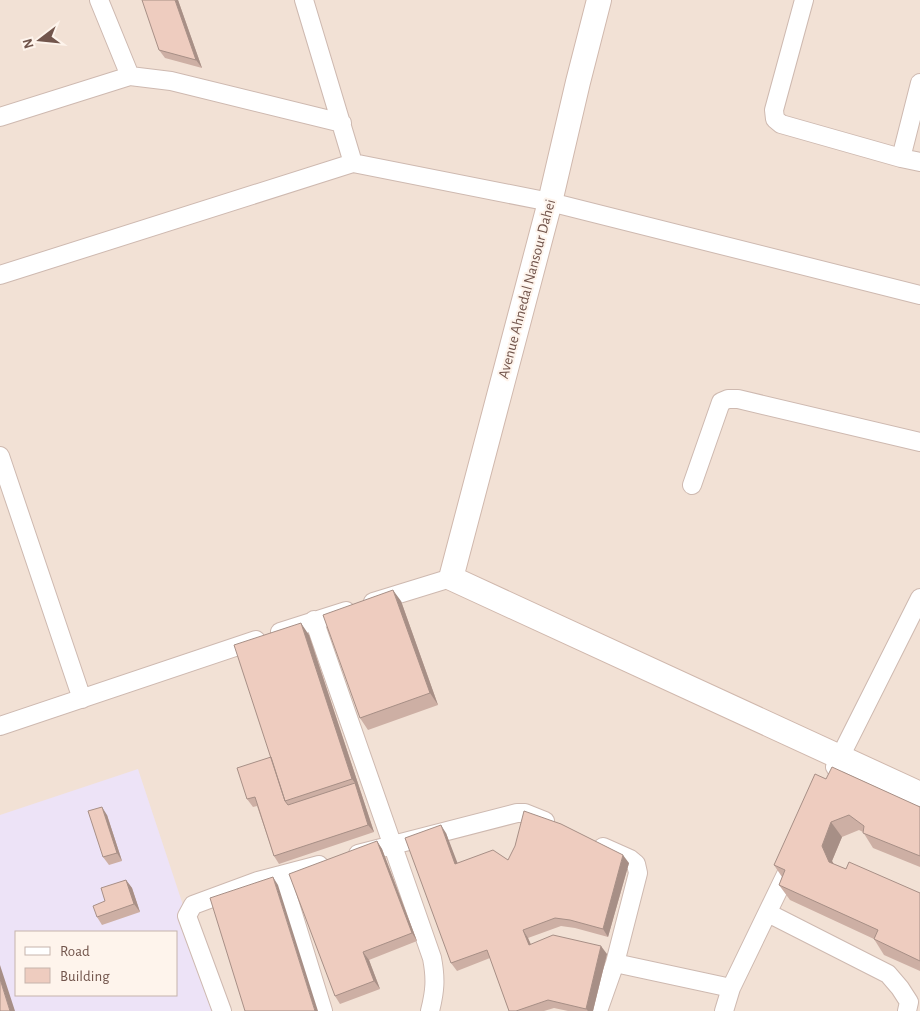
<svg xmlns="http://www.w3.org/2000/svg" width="920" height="1011" viewBox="0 0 920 1011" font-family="'Alegreya Sans',sans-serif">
<rect width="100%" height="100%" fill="#fbf0e6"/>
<path fill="#f2e1d5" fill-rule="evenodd" d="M 0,0 L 920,0 L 920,1011 L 0,1011 ZM 16,932 L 176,932 L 176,995 L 16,995 Z"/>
<path fill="#ede3f7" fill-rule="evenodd" d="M 138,769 L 218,1011 L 0,1011 L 0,815 ZM 16,932 L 176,932 L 176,995 L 16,995 Z"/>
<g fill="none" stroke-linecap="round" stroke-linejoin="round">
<g stroke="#ceb9b0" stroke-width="20">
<path id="street" d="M 99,0 L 130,76
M 304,0 L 353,163
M 804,0 L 774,110 L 775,119 L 781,124 L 901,158 L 920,162
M 0,117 L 130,76 L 171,81 L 342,123
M 901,158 L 920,83
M 0,275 L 353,163 L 550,202 L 920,295
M 0,456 L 82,699
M 692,485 L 721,402 L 728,399 L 738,399 L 920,442
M 373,602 L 451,578
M 314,620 L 432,958 C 436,979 435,991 430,1011
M 280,632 L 346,611
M 0,726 L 256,640
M 835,767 L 920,598
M 358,854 L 517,813 L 525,813 L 545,821
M 319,865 L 281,875 L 323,1011
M 768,913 L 888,974 L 900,988 L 909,1002 L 907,1011
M 615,963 L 731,988
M 222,1011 L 187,916 L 193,905 L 258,881 L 281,875
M 598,1011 L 615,963 L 638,873 L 636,864 L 630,859 L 603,847
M 724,1011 L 731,988 L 790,866"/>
</g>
<g stroke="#d0b8ad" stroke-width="26">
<path id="secondary" d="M 599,0 L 578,82 L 550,202 L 451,578 L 920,794"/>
</g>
<use href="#street" stroke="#fff" stroke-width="18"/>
<use href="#secondary" stroke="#fff" stroke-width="24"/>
</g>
<path fill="#cdafa4" d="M 178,0 L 202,68 L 165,58 L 159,50 Z
M 401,601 L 438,705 L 368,730 L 360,718 Z
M 309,635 L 374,832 L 279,864 L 274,856 L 257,806 L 253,807 L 247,799 L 271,757 Z
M 826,779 L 920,807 L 920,867 L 873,848 L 863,832 L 859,830 L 842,837 L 832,861 L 834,864 L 846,869 L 920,893 L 920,971 L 884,955 L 874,939 L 790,900 L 779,885 L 782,877 L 774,865 Z
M 107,815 L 122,861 L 109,865 L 103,857 Z
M 446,833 L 457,864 L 508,860 L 629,863 L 608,937 L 575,928 L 561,926 L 528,938 L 531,944 L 607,954 L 593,1011 L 568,1011 L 554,1008 L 544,1011 L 509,1011 L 490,958 L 457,971 L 451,963 Z
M 377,841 L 382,849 L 417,941 L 369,960 L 380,989 L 340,1004 L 335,996 Z
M 126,880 L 132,888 L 140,912 L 102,925 L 97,917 Z"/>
<path fill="#a78f86" d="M 175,0 L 178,0 L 202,68 L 196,60 Z
M 393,590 L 401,601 L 438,705 L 430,693 Z
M 301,623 L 309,635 L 374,832 L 368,825 L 355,783 L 352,779 Z
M 102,807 L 107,815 L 122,861 L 117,853 Z
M 831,822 L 842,837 L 832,861 L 840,877 L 829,862 L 822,846 Z
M 441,825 L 446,833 L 461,872 L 455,864 Z
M 377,841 L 382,849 L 417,941 L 412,933 Z
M 623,855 L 629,863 L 608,937 L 603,929 Z
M 273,877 L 278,885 L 318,1011 L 315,1011 Z
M 126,880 L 132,888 L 140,912 L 134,904 Z
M 523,930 L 528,938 L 534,953 L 529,945 Z
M 601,946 L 607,954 L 593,1011 L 588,1011 L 586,1009 Z
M 363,952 L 369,960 L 380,989 L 374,981 Z
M 0,965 L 15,1011 L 10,1011 L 0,979 Z"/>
<path fill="#eeccbf" stroke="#a78f86" d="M 142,0 L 175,0 L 196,60 L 159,50 Z
M 393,590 L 430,693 L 360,718 L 323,615 Z
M 301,623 L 352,779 L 285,801 L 234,645 Z
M 271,757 L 285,801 L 288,805 L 355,783 L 368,825 L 274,856 L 255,797 L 247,799 L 237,768 Z
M 832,767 L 920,807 L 920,856 L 863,833 L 864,826 L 849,815 L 831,822 L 822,846 L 829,862 L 846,869 L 849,862 L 920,893 L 920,961 L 874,939 L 878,930 L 779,885 L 785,870 L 774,865 L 815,774 L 826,779 Z
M 102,807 L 117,853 L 103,857 L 88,811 Z
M 524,811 L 561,824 L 623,855 L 603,929 L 570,920 L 555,918 L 523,930 L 529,945 L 553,935 L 601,946 L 586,1009 L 548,1000 L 516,1011 L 509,1011 L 487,950 L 451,963 L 405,838 L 441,825 L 455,864 L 493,850 L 508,860 L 515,846 Z
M 377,841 L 412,933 L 363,952 L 374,981 L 335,996 L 289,874 Z
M 273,877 L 315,1011 L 245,1011 L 210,898 Z
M 126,880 L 134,904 L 97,917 L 93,906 L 105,901 L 101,888 Z
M 0,979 L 10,1011 L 0,1011 Z"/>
<g text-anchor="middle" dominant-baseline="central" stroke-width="4" stroke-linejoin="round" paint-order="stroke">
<g font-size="15" fill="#72554c" stroke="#fef4ec">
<text transform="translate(527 289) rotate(-75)">Avenue Ahnedal Nansour Dahei</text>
</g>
</g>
<rect x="15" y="931" width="162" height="65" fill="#fef4ec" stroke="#c6b4ac"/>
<rect x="25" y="947" width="25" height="8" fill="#ffffff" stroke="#c6b4ac"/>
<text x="60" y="956" font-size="15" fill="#72554c">Road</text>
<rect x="25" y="968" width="25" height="15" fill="#eeccbf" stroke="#c6b4ac"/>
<text x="60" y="981" font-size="15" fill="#72554c">Building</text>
<g transform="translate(40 40) rotate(254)" stroke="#fef4ec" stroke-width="4" paint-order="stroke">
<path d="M0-4L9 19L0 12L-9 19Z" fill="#72554c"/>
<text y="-8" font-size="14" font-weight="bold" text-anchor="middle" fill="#72554c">N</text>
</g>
</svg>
